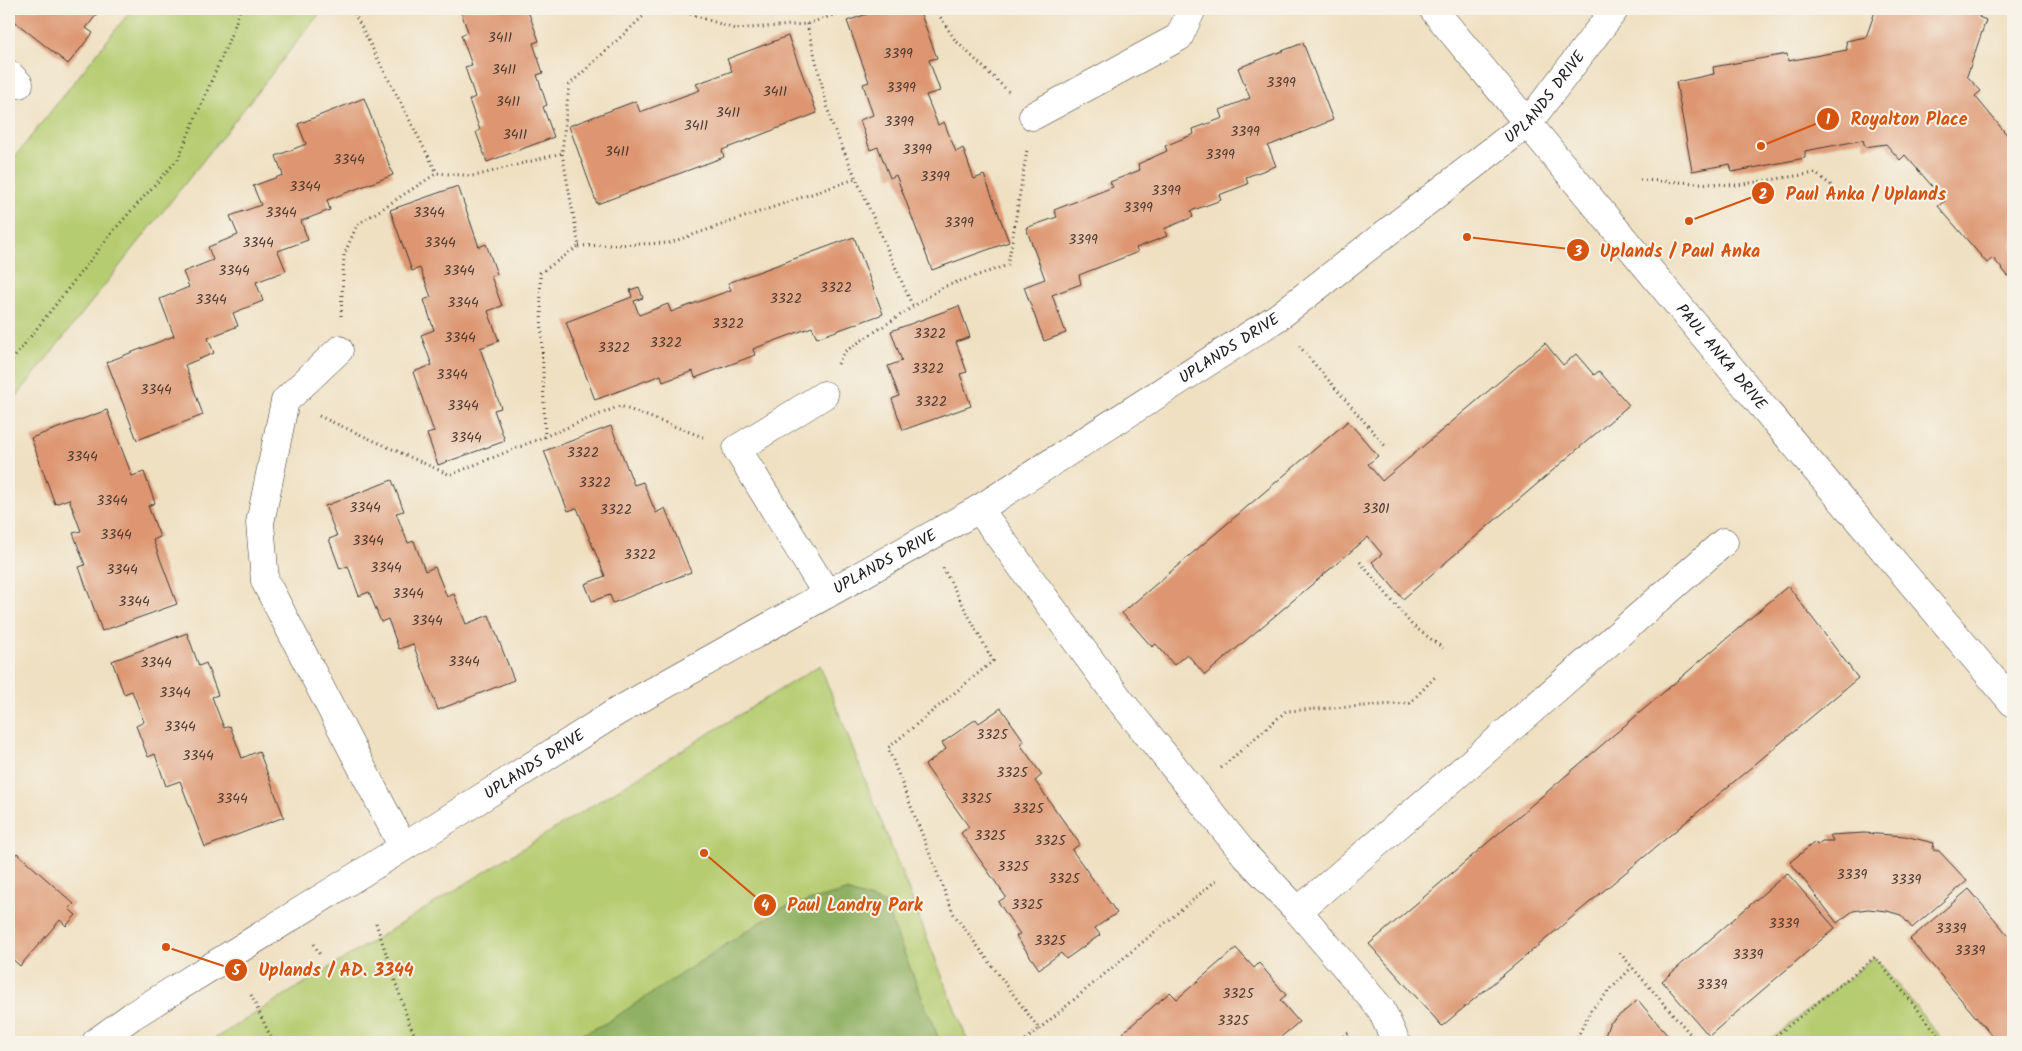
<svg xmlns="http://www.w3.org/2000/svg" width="2022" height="1051" viewBox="0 0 2022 1051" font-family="Kalam,sans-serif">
<rect width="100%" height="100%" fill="#f7f3e8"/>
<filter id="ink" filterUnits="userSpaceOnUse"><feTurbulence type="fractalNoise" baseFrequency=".02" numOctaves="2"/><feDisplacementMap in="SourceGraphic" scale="10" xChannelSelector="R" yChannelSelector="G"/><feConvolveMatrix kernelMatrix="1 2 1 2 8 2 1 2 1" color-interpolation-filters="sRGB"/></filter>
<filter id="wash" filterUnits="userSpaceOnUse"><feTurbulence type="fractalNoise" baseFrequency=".0096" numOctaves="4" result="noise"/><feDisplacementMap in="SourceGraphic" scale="20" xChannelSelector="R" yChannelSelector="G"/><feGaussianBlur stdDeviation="1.12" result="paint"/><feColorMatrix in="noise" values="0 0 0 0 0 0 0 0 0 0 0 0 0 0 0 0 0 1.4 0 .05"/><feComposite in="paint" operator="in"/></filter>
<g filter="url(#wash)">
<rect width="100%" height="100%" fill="#efe0c2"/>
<path fill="#b6cc71" stroke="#697446" d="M 132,9 L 323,9 L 9,406 L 9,164 Z
M 820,665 L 968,1042 L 209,1042 Z
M 1875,957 L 1944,1042 L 1768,1042 Z"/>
<path fill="#90b063" stroke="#566640" d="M 846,891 L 884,903 L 940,1042 L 566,1042 L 606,1023 L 782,908 Z"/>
<g id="blocks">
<path fill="#dd9671" d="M 9,9 L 101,9 L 86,28 L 93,33 L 68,64 L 9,17 Z
M 460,9 L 534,9 L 528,11 L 539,41 L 533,43 L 543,73 L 537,75 L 547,105 L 543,107 L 554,137 L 487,162 L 476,132 L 480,130 L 469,100 L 475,97 L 465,67 L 472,65 L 461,35 L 468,32 Z
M 770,9 L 797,9 L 773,17 Z
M 881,9 L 919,9 L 937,58 L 929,60 L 940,91 L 926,95 L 938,125 L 944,122 L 956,152 L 963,148 L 974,179 L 984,175 L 1009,242 L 932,270 L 896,175 L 890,178 L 878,147 L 870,150 L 860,120 L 873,115 L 863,84 L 869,82 L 847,21 Z
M 1876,9 L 1982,9 L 1979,17 L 1986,20 L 1967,76 L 1981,91 L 1975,96 L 2013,142 L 2013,282 L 1993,258 L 1987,263 L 1938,206 L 1945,201 L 1905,155 L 1900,160 L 1886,144 L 1865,147 L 1863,140 L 1805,151 L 1805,158 L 1732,172 L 1730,164 L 1692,171 L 1676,82 L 1714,74 L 1713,67 L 1787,54 L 1788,61 L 1847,50 L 1846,41 L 1866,37 Z
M 788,36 L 817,113 L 722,150 L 724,157 L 597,204 L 569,126 L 636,101 L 640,112 L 700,90 L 696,84 L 732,71 L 727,59 Z
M 1303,43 L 1333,120 L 1268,146 L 1276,166 L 1246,177 L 1248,184 L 1219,195 L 1221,200 L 1191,211 L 1193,217 L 1164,229 L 1167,236 L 1136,248 L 1138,252 L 1079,275 L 1081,284 L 1052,295 L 1066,333 L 1044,341 L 1024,287 L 1045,279 L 1026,228 L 1057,217 L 1054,210 L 1113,187 L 1110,182 L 1140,170 L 1138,164 L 1167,151 L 1165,146 L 1194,134 L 1193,129 L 1223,118 L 1220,110 L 1250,98 L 1238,68 Z
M 364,98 L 393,175 L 327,200 L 330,210 L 301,221 L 308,240 L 278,251 L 286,271 L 256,282 L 263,301 L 233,313 L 238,326 L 208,338 L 214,353 L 185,365 L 203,415 L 137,440 L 107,362 L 174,336 L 160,299 L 189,287 L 183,272 L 213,260 L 208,247 L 238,235 L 230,216 L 261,205 L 253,186 L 283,175 L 276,156 L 306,144 L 298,124 Z
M 458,186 L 479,247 L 486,244 L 497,274 L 491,276 L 502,306 L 488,311 L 499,341 L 480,348 L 501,408 L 494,410 L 505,441 L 438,465 L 427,434 L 434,432 L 413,372 L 432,365 L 421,335 L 434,330 L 424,300 L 431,297 L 420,268 L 412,271 L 390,210 Z
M 854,237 L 883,314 L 817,338 L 812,327 L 753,349 L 755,355 L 695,378 L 693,371 L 663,382 L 661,375 L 595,400 L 566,322 L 632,297 L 630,290 L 639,287 L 643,298 L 634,301 L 639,315 L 668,304 L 671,312 L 731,290 L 728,283 Z
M 959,306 L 970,337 L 956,342 L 967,372 L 960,374 L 971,406 L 903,430 L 892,399 L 899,396 L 888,366 L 902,361 L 891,331 Z
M 1545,343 L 1563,365 L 1576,354 L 1594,375 L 1599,371 L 1629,405 L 1403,599 L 1372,562 L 1382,554 L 1368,537 L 1205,675 L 1187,654 L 1174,665 L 1156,644 L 1152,647 L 1122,613 L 1348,421 L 1378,456 L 1368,464 L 1382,481 Z
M 107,410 L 132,476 L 144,472 L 155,503 L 148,506 L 160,537 L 153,540 L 177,604 L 102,631 L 79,567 L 85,565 L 73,533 L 81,531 L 69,499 L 55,504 L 31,438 Z
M 611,426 L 634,485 L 643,482 L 656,513 L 665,508 L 691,572 L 613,603 L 610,595 L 592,601 L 585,584 L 605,576 L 577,508 L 568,511 L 544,451 Z
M 392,480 L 404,511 L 396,513 L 408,543 L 414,541 L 425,571 L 435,567 L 447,597 L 454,594 L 466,624 L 489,615 L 514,680 L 438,710 L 413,644 L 399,649 L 388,619 L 381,622 L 369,592 L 359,596 L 348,566 L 340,569 L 329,539 L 337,536 L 325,506 Z
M 1788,586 L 1858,678 L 1442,1026 L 1369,944 Z
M 187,633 L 199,666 L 206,663 L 218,695 L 212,697 L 224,728 L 230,726 L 242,758 L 259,751 L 284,817 L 205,847 L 180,781 L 166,786 L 155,754 L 148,757 L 136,726 L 144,722 L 132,691 L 124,694 L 112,661 Z
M 1001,708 L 1024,741 L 1020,744 L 1042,775 L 1035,781 L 1080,844 L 1072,850 L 1117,913 L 1095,928 L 1100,935 L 1066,959 L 1061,953 L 1039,969 L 1016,936 L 1020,934 L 998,902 L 1006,897 L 961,833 L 969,827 L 925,765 L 946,749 L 942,743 L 976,719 L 979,723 Z
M 1864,833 L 1905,836 L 1934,843 L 1933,849 L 1939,851 L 1967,881 L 1912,928 L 1901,915 L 1887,911 L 1868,909 L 1853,911 L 1837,923 L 1790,862 L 1815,842 L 1817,845 L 1822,841 L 1833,841 L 1830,835 Z
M 17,853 L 74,904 L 69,909 L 76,915 L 66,926 L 60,920 L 20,966 L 9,956 L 9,863 Z
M 1787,873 L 1835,928 L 1709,1036 L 1662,981 Z
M 1969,889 L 2013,941 L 2013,1042 L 1997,1042 L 1910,939 Z
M 1236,948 L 1254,968 L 1259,963 L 1286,995 L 1280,1000 L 1299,1022 L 1275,1042 L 1112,1042 L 1170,992 L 1177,999 Z
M 1638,1000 L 1673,1042 L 1603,1042 L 1609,1024 Z"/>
</g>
</g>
<g filter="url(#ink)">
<use href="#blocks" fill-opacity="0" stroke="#3c3935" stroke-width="1"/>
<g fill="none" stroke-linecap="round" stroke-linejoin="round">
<g stroke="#3c3935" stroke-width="29">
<g id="minor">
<path id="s1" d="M 1433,9 L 1758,401 L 2013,703"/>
<path d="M 9,74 L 19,84"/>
<path d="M 1033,116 L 1179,37 L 1192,9"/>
<path d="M 339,350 L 285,401 L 260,523 L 265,581 L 403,847"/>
<path d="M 824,395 L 737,449 L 827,594"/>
<path d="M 979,509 L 1119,699 L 1246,856 L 1298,911 L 1381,1009 L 1396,1042"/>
<path d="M 1298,911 L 1486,750 L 1724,542"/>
<path id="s2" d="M 96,1042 L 132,1016 L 431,830 L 618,711 L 979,509 L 1278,317 L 1528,123 L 1615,9"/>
</g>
</g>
<path stroke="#3c3935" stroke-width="3" stroke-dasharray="1 4" stroke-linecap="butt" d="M 352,9 L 437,173
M 676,9 L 735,29 L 807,24 L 852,9
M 935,9 L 955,40 L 1009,92
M 807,24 L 831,122 L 913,307
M 1640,180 L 1736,185 L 1815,173 L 1831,185
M 579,246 L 669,243 L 855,179
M 341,316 L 344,255 L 357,225 L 437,173 L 475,176 L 562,153 L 569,85 L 651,9
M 1299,346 L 1387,448
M 9,364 L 114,230 L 178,159 L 234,28 L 240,9
M 838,364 L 844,352 L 943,287 L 1008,265 L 1027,150
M 319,416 L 450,475 L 620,406 L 703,437
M 545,438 L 540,273 L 579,246 L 562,153
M 1360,562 L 1412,625 L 1443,648
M 943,568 L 993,661 L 888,748 L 953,913 L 1039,1029 L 1023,1042
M 1221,768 L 1286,711 L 1410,703 L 1437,675
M 376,923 L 409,1023 L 418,1042
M 314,944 L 320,955
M 1620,953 L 1697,1042
M 251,995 L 273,1042
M 1039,1029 L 1219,878
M 1335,1042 L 1351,1031
M 1575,1042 L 1591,1010 L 1632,967
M 1768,1042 L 1875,957 L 1944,1042"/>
<use href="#minor" stroke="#fff" stroke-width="28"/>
</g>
</g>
<g text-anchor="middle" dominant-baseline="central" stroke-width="4" stroke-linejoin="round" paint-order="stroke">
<g font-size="14" fill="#4c3a31">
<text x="500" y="38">3411</text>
<text x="898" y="54">3399</text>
<text x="504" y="70">3411</text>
<text x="1281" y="83">3399</text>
<text x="901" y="88">3399</text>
<text x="775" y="92">3411</text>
<text x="508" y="102">3411</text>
<text x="728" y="113">3411</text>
<text x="899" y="122">3399</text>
<text x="696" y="126">3411</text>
<text x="1245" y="132">3399</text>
<text x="515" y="135">3411</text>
<text x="917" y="150">3399</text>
<text x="617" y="152">3411</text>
<text x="1220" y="155">3399</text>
<text x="349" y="160">3344</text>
<text x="935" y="177">3399</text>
<text x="305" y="187">3344</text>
<text x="1166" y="191">3399</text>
<text x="1138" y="208">3399</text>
<text x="281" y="213">3344</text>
<text x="429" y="213">3344</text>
<text x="959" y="223">3399</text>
<text x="1083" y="240">3399</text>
<text x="258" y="243">3344</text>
<text x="440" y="243">3344</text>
<text x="234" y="271">3344</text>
<text x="459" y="271">3344</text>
<text x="836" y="288">3322</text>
<text x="786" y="299">3322</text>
<text x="211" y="300">3344</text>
<text x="463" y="303">3344</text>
<text x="728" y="324">3322</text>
<text x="930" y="334">3322</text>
<text x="460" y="338">3344</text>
<text x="666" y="343">3322</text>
<text x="614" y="348">3322</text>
<text x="928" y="369">3322</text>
<text x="452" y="375">3344</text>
<text x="156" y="390">3344</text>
<text x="931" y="402">3322</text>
<text x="463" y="406">3344</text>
<text x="466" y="438">3344</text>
<text x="583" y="453">3322</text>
<text x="82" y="457">3344</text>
<text x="595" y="483">3322</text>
<text x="112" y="501">3344</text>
<text x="365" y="508">3344</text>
<text x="1376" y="509">3301</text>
<text x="616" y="510">3322</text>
<text x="116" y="535">3344</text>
<text x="368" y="541">3344</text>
<text x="640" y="555">3322</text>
<text x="386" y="568">3344</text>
<text x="122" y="570">3344</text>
<text x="408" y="594">3344</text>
<text x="134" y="602">3344</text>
<text x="427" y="621">3344</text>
<text x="464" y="662">3344</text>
<text x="156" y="663">3344</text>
<text x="175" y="693">3344</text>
<text x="180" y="727">3344</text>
<text x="992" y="735">3325</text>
<text x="198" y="756">3344</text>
<text x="1012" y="773">3325</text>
<text x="232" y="799">3344</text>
<text x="976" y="799">3325</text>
<text x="1028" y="809">3325</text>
<text x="990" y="836">3325</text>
<text x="1050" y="841">3325</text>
<text x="1013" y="867">3325</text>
<text x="1852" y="875">3339</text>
<text x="1064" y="879">3325</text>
<text x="1906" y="880">3339</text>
<text x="1027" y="905">3325</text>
<text x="1784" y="924">3339</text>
<text x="1951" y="929">3339</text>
<text x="1050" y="941">3325</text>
<text x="1970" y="951">3339</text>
<text x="1748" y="955">3339</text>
<text x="1712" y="985">3339</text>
<text x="1238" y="994">3325</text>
<text x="1233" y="1021">3325</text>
</g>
<g font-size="16" fill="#1c1c1c" stroke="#f7f3e8">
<text stroke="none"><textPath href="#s2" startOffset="1734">UPLANDS DRIVE</textPath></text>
<text stroke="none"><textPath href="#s2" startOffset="1329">UPLANDS DRIVE</textPath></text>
<text stroke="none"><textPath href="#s1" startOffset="452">PAUL ANKA DRIVE</textPath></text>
<text stroke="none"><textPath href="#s2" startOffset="924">UPLANDS DRIVE</textPath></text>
<text stroke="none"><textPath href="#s2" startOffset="519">UPLANDS DRIVE</textPath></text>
</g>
</g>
<path fill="none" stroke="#d4530e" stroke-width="2" d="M1761 146L1828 119M1689 221L1763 193M1467 237L1578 250M704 853L765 905M166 947L236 970"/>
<g fill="#d4530e" stroke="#f7f3e8" stroke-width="2">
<circle cx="1761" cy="146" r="5"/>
<circle cx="1689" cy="221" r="5"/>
<circle cx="1467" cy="237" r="5"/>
<circle cx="704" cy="853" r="5"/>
<circle cx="166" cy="947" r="5"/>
<circle cx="1828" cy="119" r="12"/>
<circle cx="1763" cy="193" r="12"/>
<circle cx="1578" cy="250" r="12"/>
<circle cx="765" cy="905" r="12"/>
<circle cx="236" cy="970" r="12"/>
</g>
<g font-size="15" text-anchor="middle" font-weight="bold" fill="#fff">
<text x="1828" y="124">1</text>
<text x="1763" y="199">2</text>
<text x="1578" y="256">3</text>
<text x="765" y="910">4</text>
<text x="236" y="975">5</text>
</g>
<g font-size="18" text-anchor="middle" font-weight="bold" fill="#d4530e" stroke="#f7f3e8" stroke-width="4" stroke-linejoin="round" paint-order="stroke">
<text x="1909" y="125">Royalton Place</text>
<text x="1866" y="200">Paul Anka / Uplands</text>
<text x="1680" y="257">Uplands / Paul Anka</text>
<text x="855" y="911">Paul Landry Park</text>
<text x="336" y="976">Uplands / AD. 3344</text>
</g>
<rect width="2022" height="1051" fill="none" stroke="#f7f3e8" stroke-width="30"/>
</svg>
